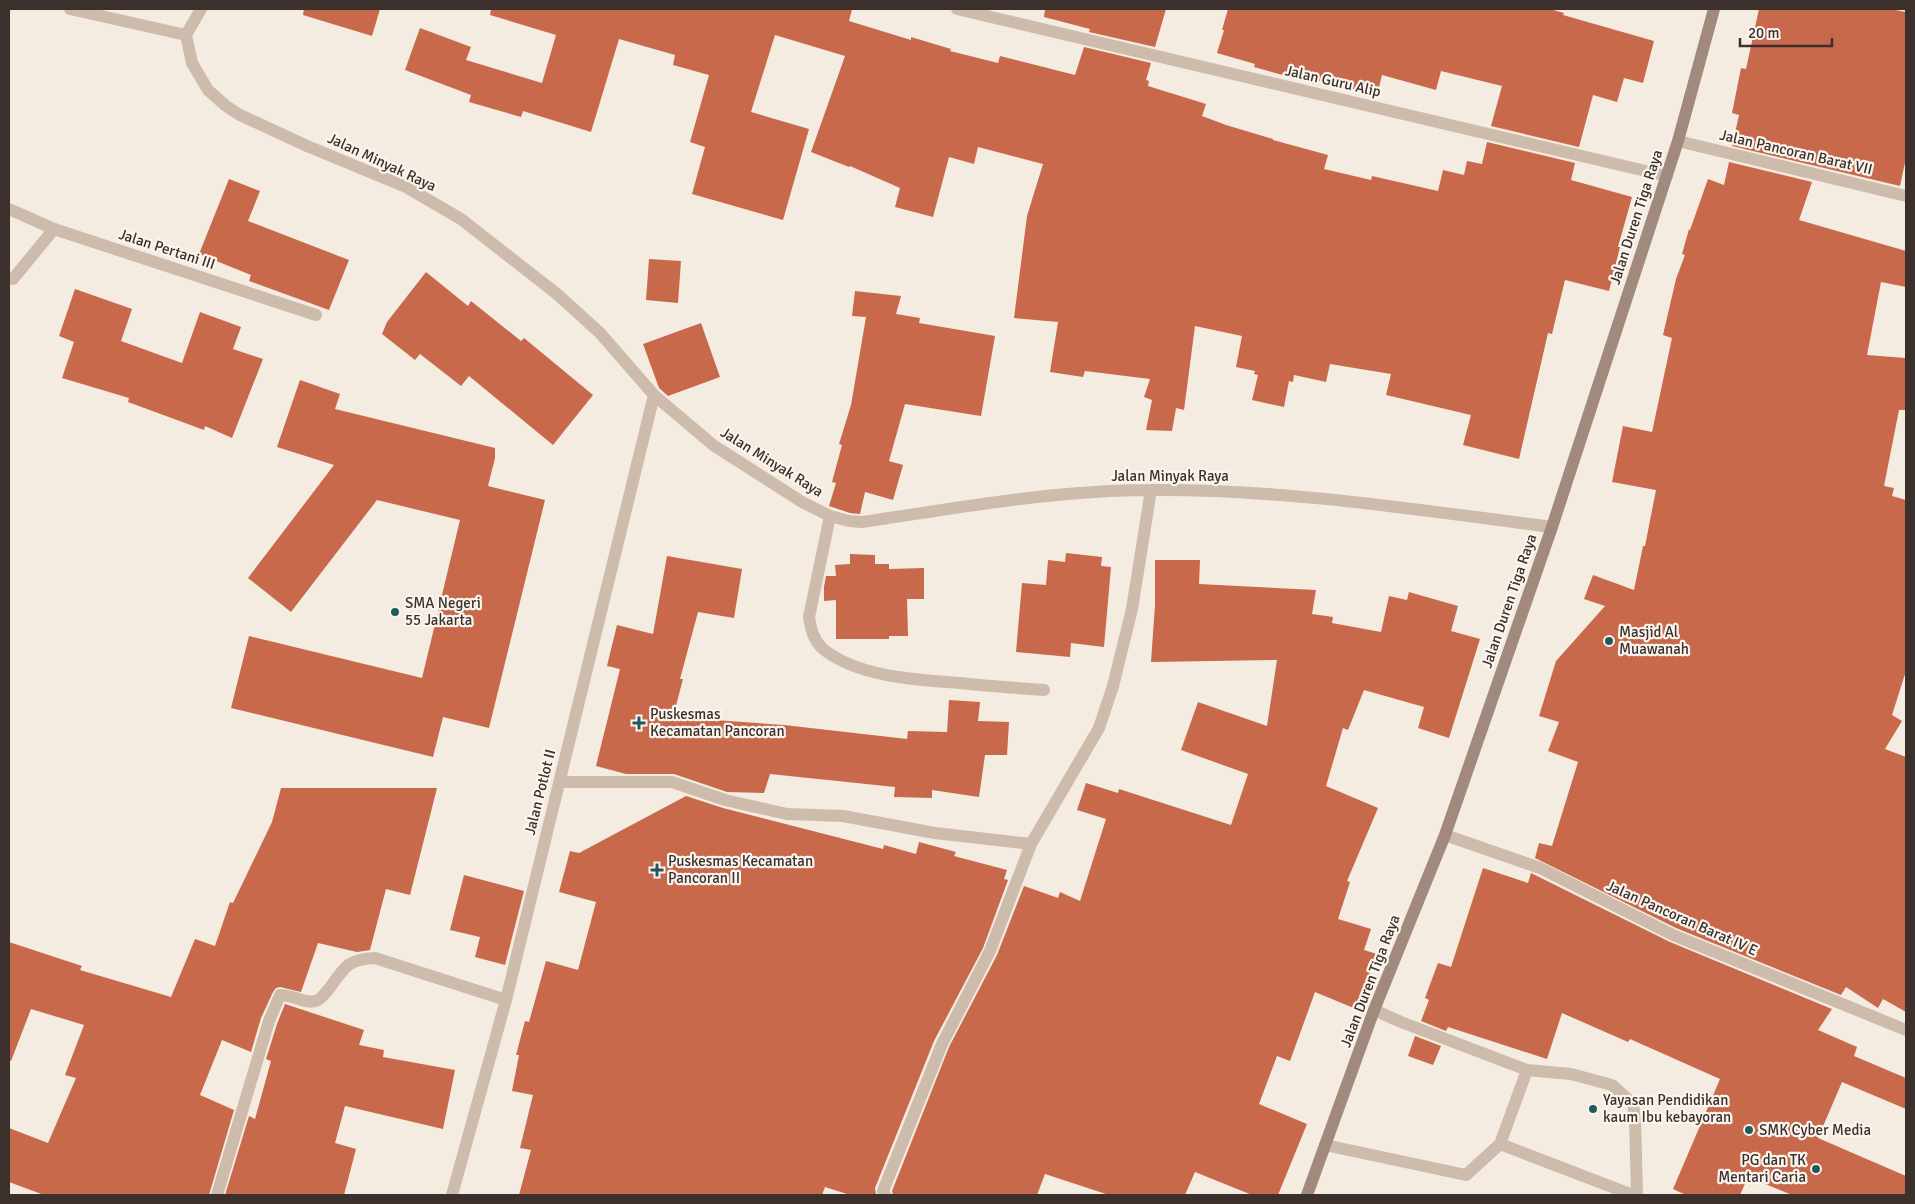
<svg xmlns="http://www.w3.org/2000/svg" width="1915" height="1204" viewBox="0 0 1915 1204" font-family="Signika,sans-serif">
<rect width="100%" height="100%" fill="#f4ebe1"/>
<path fill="#c8694b" d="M 304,9 L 380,9 L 372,36 L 303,15 Z
M 491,9 L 852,9 L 849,21 L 911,40 L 911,37 L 951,49 L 950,51 L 998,63 L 1000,56 L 1075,75 L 1084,47 L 1151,63 L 1146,80 L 1149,81 L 1148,86 L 1206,104 L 1202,116 L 1226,125 L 1273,139 L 1273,140 L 1328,155 L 1324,169 L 1371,180 L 1372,176 L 1438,191 L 1443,170 L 1464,175 L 1467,161 L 1482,164 L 1487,142 L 1575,163 L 1571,180 L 1632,197 L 1618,247 L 1620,247 L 1609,291 L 1565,280 L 1552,334 L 1548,333 L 1519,459 L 1463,445 L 1471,415 L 1386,395 L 1391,374 L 1330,364 L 1326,382 L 1294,375 L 1293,382 L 1289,381 L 1284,407 L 1252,400 L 1258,375 L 1254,374 L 1255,371 L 1236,367 L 1242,336 L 1195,326 L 1184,410 L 1176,408 L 1172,431 L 1146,430 L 1152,400 L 1144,397 L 1150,379 L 1085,371 L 1083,377 L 1050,372 L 1058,322 L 1014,318 L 1027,216 L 1043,164 L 978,147 L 974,164 L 949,157 L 933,217 L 895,207 L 900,188 L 850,166 L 849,167 L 811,152 L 845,56 L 775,35 L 751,112 L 809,129 L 783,220 L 692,194 L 705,147 L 690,142 L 709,75 L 673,65 L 675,55 L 619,39 L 591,132 L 523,111 L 521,117 L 469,102 L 471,95 L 405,70 L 420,28 L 471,47 L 466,60 L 542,83 L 556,35 L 490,15 Z
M 1045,9 L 1166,9 L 1155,47 L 1089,32 L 1090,29 L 1044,17 Z
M 1228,9 L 1550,9 L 1564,13 L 1563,15 L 1654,41 L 1643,83 L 1624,78 L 1617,102 L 1593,95 L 1579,147 L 1491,126 L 1502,86 L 1441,71 L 1436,90 L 1382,75 L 1377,96 L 1316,80 L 1315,84 L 1254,67 L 1255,64 L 1217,53 L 1224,30 L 1222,30 Z
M 1759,9 L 1890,9 L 1906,12 L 1906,158 L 1900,186 L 1732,146 L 1739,115 L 1732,113 L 1741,68 L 1746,69 Z
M 1729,162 L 1812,182 L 1799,220 L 1906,251 L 1906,287 L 1881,282 L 1867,355 L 1906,358 L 1906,410 L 1899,410 L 1884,486 L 1894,488 L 1892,496 L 1906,500 L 1906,671 L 1892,715 L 1902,721 L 1885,749 L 1906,757 L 1906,1012 L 1883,999 L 1878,1008 L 1846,987 L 1841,995 L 1676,928 L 1535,858 L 1539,843 L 1552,846 L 1578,762 L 1548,751 L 1559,722 L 1539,716 L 1556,661 L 1605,606 L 1584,599 L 1593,575 L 1634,590 L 1643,546 L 1645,546 L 1656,490 L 1612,482 L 1623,426 L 1652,432 L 1672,338 L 1663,335 L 1676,279 L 1685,255 L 1682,254 L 1689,229 L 1690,230 L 1708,179 L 1724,185 Z
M 229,179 L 260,191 L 248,221 L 349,260 L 329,310 L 249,281 L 251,275 L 199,254 Z
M 649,259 L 681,261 L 678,303 L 646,300 Z
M 426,272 L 468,306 L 471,301 L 521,341 L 524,338 L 593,395 L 553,445 L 469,376 L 461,386 L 420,354 L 415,360 L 382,334 L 387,322 Z
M 75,289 L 132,309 L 121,341 L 182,363 L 200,312 L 241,327 L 233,349 L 263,359 L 232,438 L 205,426 L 204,430 L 128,402 L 129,398 L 62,378 L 74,342 L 59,336 Z
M 855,291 L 901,296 L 896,314 L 920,318 L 919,323 L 995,336 L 981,416 L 905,404 L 889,461 L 903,465 L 893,500 L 865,492 L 860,514 L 850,513 L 829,506 L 836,483 L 832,482 L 842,445 L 839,444 L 851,405 L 866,317 L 852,316 Z
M 701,323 L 720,377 L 668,396 L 659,388 L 643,344 Z
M 300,380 L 340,394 L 335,409 L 495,448 L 495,458 L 488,486 L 545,500 L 489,728 L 443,717 L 433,757 L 231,708 L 249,636 L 422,678 L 460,520 L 377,500 L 291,612 L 248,578 L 334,465 L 277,447 Z
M 1066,553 L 1102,557 L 1101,566 L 1111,567 L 1104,647 L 1071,643 L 1070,657 L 1016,652 L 1022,583 L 1046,585 L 1048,560 L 1065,562 Z
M 850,554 L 875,555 L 875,564 L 889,564 L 889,569 L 924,568 L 924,599 L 907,599 L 908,636 L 889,636 L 889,639 L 836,639 L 836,600 L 824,601 L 824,587 L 826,576 L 836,576 L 835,565 L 850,564 Z
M 667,556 L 742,569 L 734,618 L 698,612 L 680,679 L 683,679 L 673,717 L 784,725 L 907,739 L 908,731 L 947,732 L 949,700 L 980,702 L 978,721 L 1009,722 L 1007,755 L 985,755 L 979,797 L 932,790 L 932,798 L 894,797 L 895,787 L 770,774 L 764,793 L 727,792 L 674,774 L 626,774 L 596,766 L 620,669 L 607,666 L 617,625 L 653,634 Z
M 1155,560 L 1200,560 L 1199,584 L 1316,590 L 1312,614 L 1333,617 L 1332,623 L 1381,632 L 1389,596 L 1407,600 L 1409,592 L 1458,606 L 1451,631 L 1480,639 L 1449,738 L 1418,728 L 1424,707 L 1364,690 L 1348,730 L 1343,728 L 1326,786 L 1378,808 L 1347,881 L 1350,882 L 1338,919 L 1371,929 L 1364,950 L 1377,954 L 1356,1009 L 1315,992 L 1290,1061 L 1277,1056 L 1259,1104 L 1307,1124 L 1278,1195 L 1252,1195 L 1195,1172 L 1185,1195 L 1109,1195 L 1045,1174 L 1037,1195 L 893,1195 L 892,1191 L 949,1047 L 997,955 L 1024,886 L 1058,898 L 1060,892 L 1080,901 L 1106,819 L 1077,810 L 1086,783 L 1118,793 L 1119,789 L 1231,825 L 1248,774 L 1181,750 L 1198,702 L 1267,726 L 1277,660 L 1151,662 L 1155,605 Z
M 281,788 L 437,788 L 410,895 L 386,889 L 370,950 L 357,952 L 318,943 L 301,992 L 280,987 L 276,988 L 273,992 L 261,1018 L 251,1052 L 222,1040 L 200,1095 L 234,1110 L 209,1195 L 44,1195 L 9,1182 L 9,1128 L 48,1143 L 76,1078 L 65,1075 L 84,1025 L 31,1009 L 11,1061 L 9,1060 L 9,942 L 82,966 L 80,970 L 171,997 L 195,939 L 215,946 L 230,902 L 233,903 L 272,822 Z
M 686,796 L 723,808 L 883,849 L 884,845 L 916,854 L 919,842 L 956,852 L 954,856 L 1007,870 L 1004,879 L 1008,880 L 983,948 L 934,1041 L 875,1188 L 876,1195 L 850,1195 L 825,1187 L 822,1195 L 519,1195 L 531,1150 L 520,1148 L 533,1095 L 512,1091 L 519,1055 L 516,1055 L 525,1021 L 529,1022 L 546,961 L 578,970 L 596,902 L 559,892 L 570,851 L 579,853 Z
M 1483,868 L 1528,883 L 1531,873 L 1537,876 L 1670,942 L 1832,1009 L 1818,1030 L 1857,1047 L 1854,1056 L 1906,1078 L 1906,1109 L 1842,1082 L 1818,1138 L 1906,1176 L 1906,1195 L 1792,1195 L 1748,1177 L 1740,1195 L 1686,1195 L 1673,1189 L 1720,1079 L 1630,1039 L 1628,1042 L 1562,1013 L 1547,1059 L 1448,1027 L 1446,1031 L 1421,1021 L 1429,1000 L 1425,998 L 1438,963 L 1451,967 Z
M 464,875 L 524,891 L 505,965 L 475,957 L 480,937 L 450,930 Z
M 285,1004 L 364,1030 L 359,1045 L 384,1050 L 383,1057 L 455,1070 L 443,1129 L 345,1106 L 335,1143 L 356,1149 L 344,1195 L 225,1195 L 249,1116 L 255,1119 L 271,1061 L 266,1059 L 277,1024 Z
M 1415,1036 L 1441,1046 L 1433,1065 L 1408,1056 Z"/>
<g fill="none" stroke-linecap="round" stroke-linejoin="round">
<path stroke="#cdbbac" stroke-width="12" d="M 13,279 L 54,229
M 1374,1010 L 1401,1022 L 1527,1070 L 1500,1144 L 1633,1195
M 1527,1070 L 1571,1074 L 1612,1085 L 1633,1104 L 1635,1118 L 1637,1195
M 1325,1145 L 1466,1175 L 1500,1144"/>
<path stroke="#cdbbac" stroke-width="12" d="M 70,9 L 186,35
M 201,9 L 186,35 L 192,63 L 208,90 L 226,106 L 240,115 L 307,146 L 406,187 L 461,219 L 557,294 L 600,333 L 654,395 L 713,445 L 802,502 L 830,516 L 849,521 L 862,522 C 958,508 1054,490 1151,490 C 1286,489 1419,510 1552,527
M 957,9 L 1667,176
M 9,209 L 54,229 L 316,315
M 830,516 L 809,617 C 811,629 813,639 822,648 C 856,677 917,680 960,683 C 988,686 1016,688 1044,690
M 559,782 L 672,782 L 725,800 L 787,814 L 843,816 L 935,833 L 1031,844
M 1445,835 L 1540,868 L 1673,935 L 1906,1030
M 217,1195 L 269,1021 L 280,995 C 292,994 307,1006 318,1000 C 322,998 326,992 329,989 C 344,968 347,959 375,958 L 506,1000
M 452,1195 L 506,1000 L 654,395
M 885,1195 L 883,1191 L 942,1044 L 990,951 L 1031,844 L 1099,728 L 1113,686 L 1132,609 L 1151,490"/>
<path stroke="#cdbbac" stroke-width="12" d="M 1678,141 L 1906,196"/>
<path stroke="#a18a7d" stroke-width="12" d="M 1307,1195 L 1374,1010 L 1445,835 L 1552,527 L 1678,141 L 1714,9"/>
</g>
<g fill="#1f5a5e" stroke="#fbf5ee" stroke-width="2">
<circle cx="395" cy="612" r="5"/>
<circle cx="1609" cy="641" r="5"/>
<path d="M636.5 715.5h5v5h5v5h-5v5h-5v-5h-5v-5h5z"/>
<path d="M654.5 862.5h5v5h5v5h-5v5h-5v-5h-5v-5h5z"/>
<circle cx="1593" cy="1109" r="5"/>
<circle cx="1749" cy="1130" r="5"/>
<circle cx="1816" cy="1169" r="5"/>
</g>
<g text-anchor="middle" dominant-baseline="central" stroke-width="4.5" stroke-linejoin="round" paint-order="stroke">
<g font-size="15" fill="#3b302b" stroke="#fbf5ee">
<text transform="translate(1333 81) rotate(13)">Jalan Guru Alip</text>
<text transform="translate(1796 152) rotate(13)">Jalan Pancoran Barat VII</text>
<text transform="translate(382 162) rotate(25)">Jalan Minyak Raya</text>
<text transform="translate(1636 217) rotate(-72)">Jalan Duren Tiga Raya</text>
<text transform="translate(167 249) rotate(18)">Jalan Pertani III</text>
<text transform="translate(772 462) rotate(32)">Jalan Minyak Raya</text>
<text x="1170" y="476">Jalan Minyak Raya</text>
<text transform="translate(1509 601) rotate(-71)">Jalan Duren Tiga Raya</text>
<text transform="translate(540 792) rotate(-76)">Jalan Potlot II</text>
<text transform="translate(1682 918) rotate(24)">Jalan Pancoran Barat IV E</text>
<text transform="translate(1370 981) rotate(-69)">Jalan Duren Tiga Raya</text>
</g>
<g font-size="15" fill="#3b302b" stroke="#fbf5ee" text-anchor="start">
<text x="405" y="603">SMA Negeri<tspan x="405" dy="17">55 Jakarta</tspan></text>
<text x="1619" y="632">Masjid Al<tspan x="1619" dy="17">Muawanah</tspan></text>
<text x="650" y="714">Puskesmas<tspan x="650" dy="17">Kecamatan Pancoran</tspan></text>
<text x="668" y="861">Puskesmas Kecamatan<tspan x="668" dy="17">Pancoran II</tspan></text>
<text x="1603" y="1100">Yayasan Pendidikan<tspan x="1603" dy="17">kaum Ibu kebayoran</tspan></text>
<text x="1759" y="1130">SMK Cyber Media</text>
<text x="1806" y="1160" text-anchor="end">PG dan TK<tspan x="1806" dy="17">Mentari Caria</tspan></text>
</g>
</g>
<rect width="1915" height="1204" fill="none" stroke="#3b302b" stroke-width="20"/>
<path d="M1740 38v8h92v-8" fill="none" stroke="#3b302b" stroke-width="2.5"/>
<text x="1748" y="38" font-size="15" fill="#3b302b" stroke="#fbf5ee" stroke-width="4" paint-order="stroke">20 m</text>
</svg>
